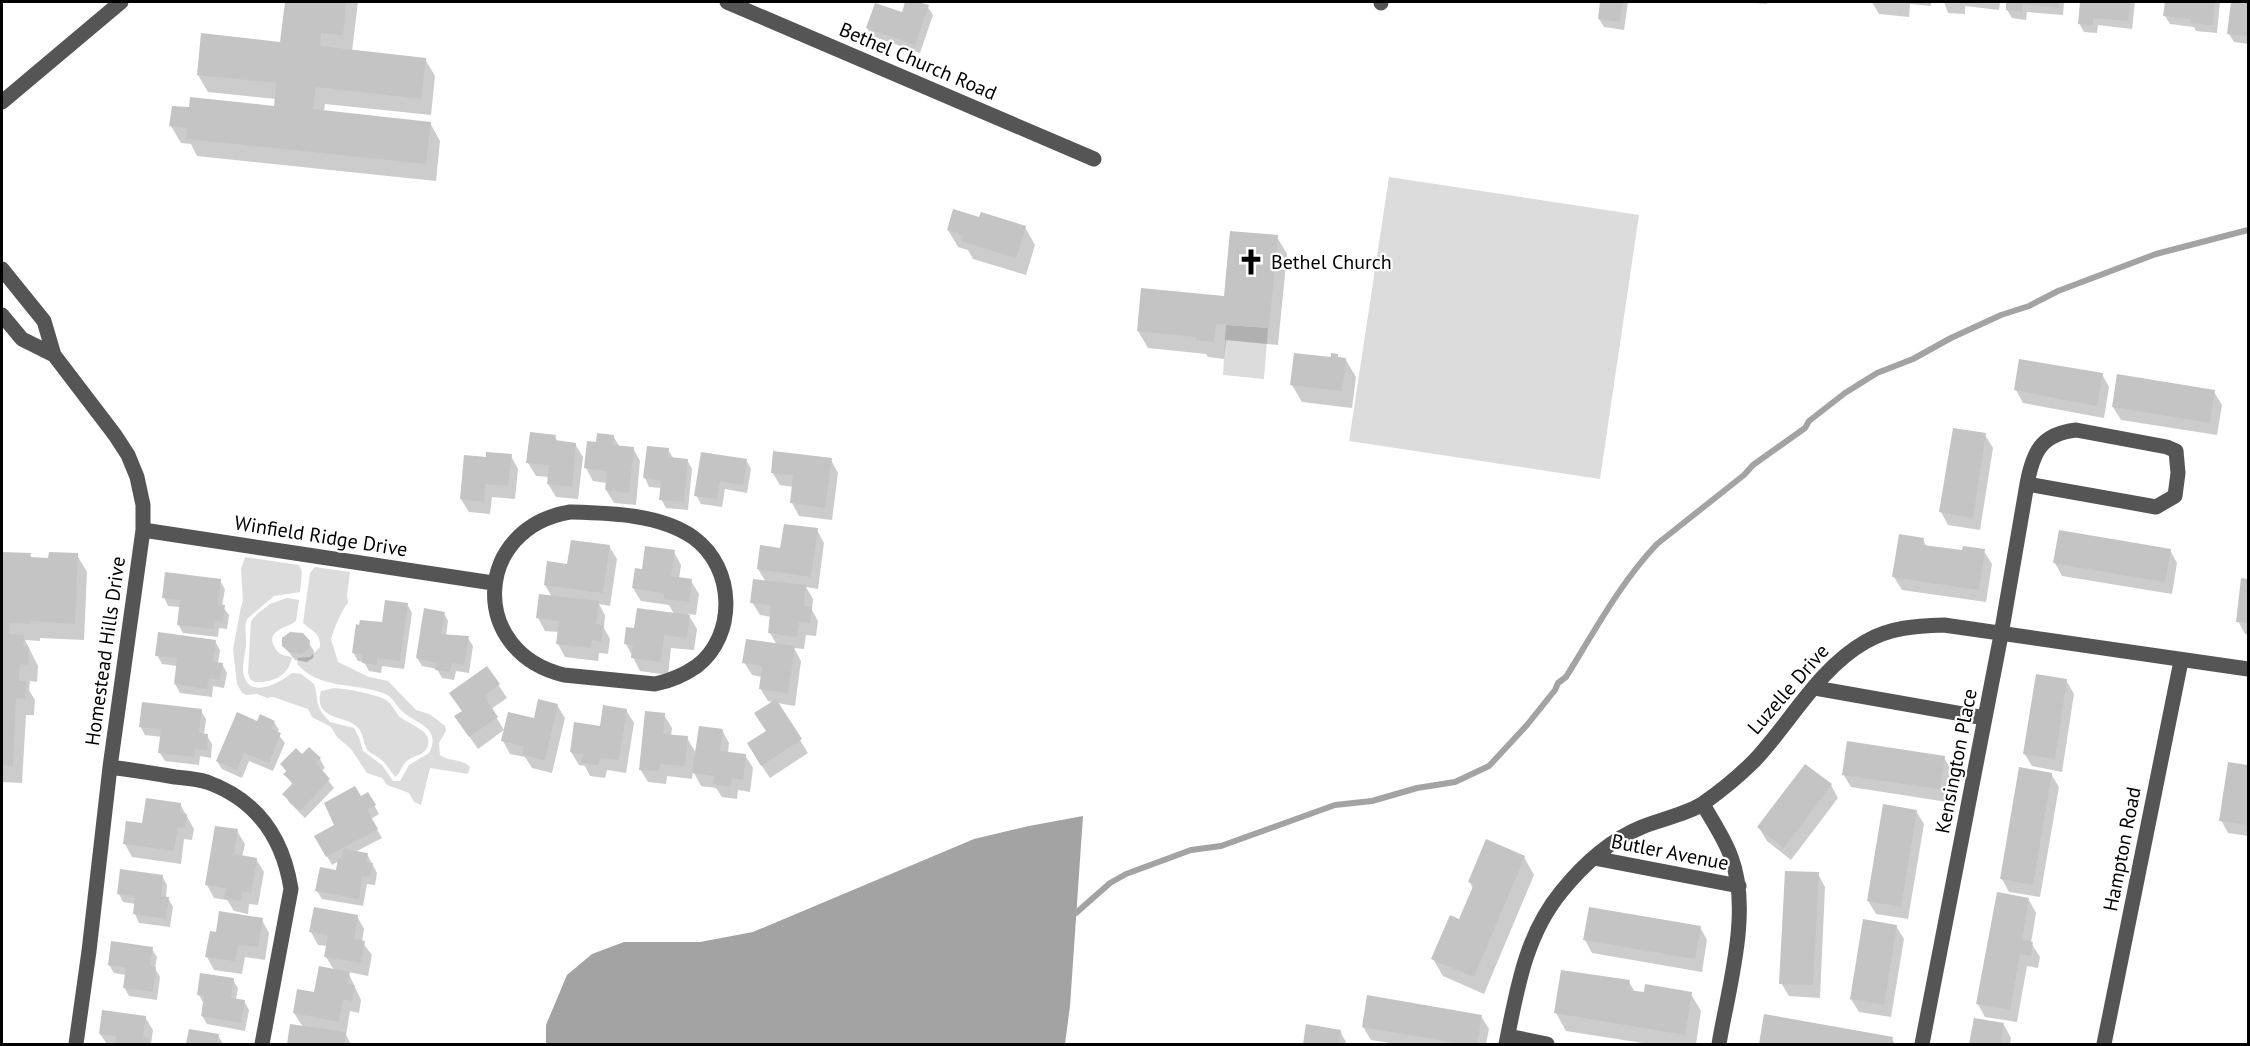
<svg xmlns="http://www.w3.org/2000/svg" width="2250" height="1046" viewBox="0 0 2250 1046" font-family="'PT Sans',sans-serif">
<rect width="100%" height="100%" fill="#fff"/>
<path fill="#dcdcdc" d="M 1389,177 L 1639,215 L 1600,479 L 1349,441 Z
M 1226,325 L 1268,328 L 1264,379 L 1223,375 Z
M 245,557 L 299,565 L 302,572 L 300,592 L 274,596 L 247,619 C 244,627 246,634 246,643 C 246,653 241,667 244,676 C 251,700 282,681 292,673 L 301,674 L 314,684 C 320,703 313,704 330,722 L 354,728 L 359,737 L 363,751 L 382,765 L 393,781 L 400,781 L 409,765 L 429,753 C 442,728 417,724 403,712 C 396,706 393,696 383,693 C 352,682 321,690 297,664 L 298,658 L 310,657 L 320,647 C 321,632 311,631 303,623 L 310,573 L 315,567 L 350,572 L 347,595 L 348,603 C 342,609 334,629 331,639 L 338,662 L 369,677 L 388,681 L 416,710 L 429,714 L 435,718 L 445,726 L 446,731 L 439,743 L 440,755 C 449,762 461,758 470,767 L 468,774 L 430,768 L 421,805 L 414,802 L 409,793 L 387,785 L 382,778 L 367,773 L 351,749 L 337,737 L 331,727 L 312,717 L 308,709 L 273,697 L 267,698 L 257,694 L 246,695 L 242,693 L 237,684 L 233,649 L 241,607 L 243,601 L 241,569 Z
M 287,598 L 299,600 L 296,621 C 288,628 264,630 275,648 C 278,654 284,656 292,657 C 289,676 272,683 255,682 L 250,679 L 248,673 L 251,621 L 257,614 L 270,604 Z
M 334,688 C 347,689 372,693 384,699 C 391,702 394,710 399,716 C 408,725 435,730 427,748 C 423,756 414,755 408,760 C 401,765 401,774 395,777 C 389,769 385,761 376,756 C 372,753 367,752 366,747 C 362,739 364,733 356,726 C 344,715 313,720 321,691 Z"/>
<path fill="#a3a3a3" d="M 1083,816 L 1070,1006 L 1065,1044 L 546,1044 L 546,1025 L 567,975 L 592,954 L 624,942 L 700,942 L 753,932 L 974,839 L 1029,826 Z"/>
<path fill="#0003" d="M 286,2 L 358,2 L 352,51 L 425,59 L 435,76 L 431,115 L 325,104 L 324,112 L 430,123 L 440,141 L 436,181 L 197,156 L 191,144 L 181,143 L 171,126 L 275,107 L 276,99 L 208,92 L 198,75 L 282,43 Z
M 907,2 L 928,7 L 933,15 L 920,53 L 872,36 L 867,28 L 902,14 Z
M 1602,2 L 1628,2 L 1624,30 L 1604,27 L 1599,19 Z
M 1744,2 L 1767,2 L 1767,4 Z
M 1872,2 L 1931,2 L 1931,6 L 1910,4 L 1909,17 L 1879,14 Z
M 1944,2 L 2000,2 L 1999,10 L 1965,6 L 1965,14 L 1948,13 Z
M 2008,2 L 2064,2 L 2063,15 L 2027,12 L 2026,20 L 2012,18 L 2007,10 Z
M 2081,2 L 2135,2 L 2132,29 L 2098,25 L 2097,33 L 2084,32 L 2079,23 Z
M 2166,2 L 2220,2 L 2217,33 L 2196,31 L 2194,27 L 2170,24 L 2165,16 Z
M 2232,2 L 2248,2 L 2248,44 L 2234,42 L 2229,34 Z
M 980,219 L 1025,227 L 1035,245 L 1026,275 L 973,259 L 968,250 L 958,247 L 948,230 Z
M 1277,237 L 1287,254 L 1278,345 L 1226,340 L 1224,359 L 1208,357 L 1206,354 L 1148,348 L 1138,331 L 1225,298 Z
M 1337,355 L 1339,359 L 1346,360 L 1356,377 L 1352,408 L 1302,402 L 1292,385 Z
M 2102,374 L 2109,387 L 2104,418 L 2023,403 L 2016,390 Z
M 2214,392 L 2222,405 L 2217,435 L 2121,420 L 2113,407 Z
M 1985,435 L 1993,448 L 1980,530 L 1948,525 L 1941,512 Z
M 613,436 L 620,447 L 633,448 L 640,461 L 636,505 L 614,503 L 606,490 L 607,483 L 593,481 L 586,468 L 598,444 Z
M 555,437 L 558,442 L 575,444 L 583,457 L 578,499 L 556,497 L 548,484 L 549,477 L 536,476 L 528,463 Z
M 668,450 L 674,459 L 687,460 L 692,469 L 688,510 L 666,508 L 661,499 L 662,488 L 649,487 L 645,478 Z
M 511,456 L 518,469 L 515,499 L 492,497 L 490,514 L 469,512 L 461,499 L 487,459 Z
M 746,460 L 751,469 L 747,493 L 725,489 L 722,507 L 701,504 L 696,495 Z
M 831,460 L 838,473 L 832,520 L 799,516 L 792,503 L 794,487 L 780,485 L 772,472 Z
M 817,530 L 824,543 L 818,589 L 806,587 L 813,599 L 812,610 L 818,621 L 816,636 L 806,635 L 804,649 L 794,648 L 801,661 L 795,706 L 777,703 L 808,753 L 770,778 L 756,757 L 767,732 L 773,702 L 768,701 L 760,688 L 762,677 L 752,675 L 744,662 L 777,645 L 770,633 L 771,617 L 760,615 L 752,602 L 766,582 L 758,569 L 782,550 Z
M 1923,540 L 1927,547 L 1963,552 L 1984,551 L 1992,564 L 1986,602 L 1902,590 L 1894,577 Z
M 609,546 L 617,559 L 610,606 L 599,604 L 605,615 L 604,628 L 610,639 L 608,654 L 599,653 L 598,661 L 565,657 L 558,644 L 559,632 L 545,631 L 538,618 L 552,597 L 545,585 L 569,566 Z
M 2170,550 L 2177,563 L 2172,594 L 2062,576 L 2055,563 Z
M 674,552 L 681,565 L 679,579 L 691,581 L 699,594 L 696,615 L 688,614 L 697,629 L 694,650 L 671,648 L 668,675 L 640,671 L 626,644 L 636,630 L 674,614 L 669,605 L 641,601 L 633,588 L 643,571 Z
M 2,553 L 30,555 L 32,558 L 49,559 L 77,555 L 87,572 L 84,640 L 40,638 L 40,641 L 25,640 L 38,666 L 37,682 L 30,681 L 29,690 L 35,700 L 34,715 L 26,715 L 22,783 L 2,782 Z
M 2242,580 L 2248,581 L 2248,635 L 2245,634 L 2238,621 Z
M 220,581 L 225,589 L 222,606 L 229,615 L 227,629 L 219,628 L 218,637 L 183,633 L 178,624 L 181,607 L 168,606 L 164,597 Z
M 407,604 L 412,613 L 404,669 L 382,666 L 381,673 L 369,671 L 364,662 L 358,661 L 353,652 Z
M 444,613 L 448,621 L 446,636 L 468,638 L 473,646 L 469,673 L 456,671 L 454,680 L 442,678 L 437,669 L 422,666 L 417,658 Z
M 215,641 L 220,650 L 218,664 L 222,664 L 227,673 L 224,688 L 213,686 L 212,697 L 180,693 L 175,684 L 177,666 L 162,664 L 157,655 Z
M 308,642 L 314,651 L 313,658 L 307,662 L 295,660 L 283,645 Z
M 487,668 L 507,698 L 491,709 L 504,730 L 478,749 L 456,717 L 463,712 L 451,693 Z
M 2066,680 L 2074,694 L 2062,772 L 2032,766 L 2024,753 Z
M 557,705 L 565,718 L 552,773 L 532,768 L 525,757 L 510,754 L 503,741 Z
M 626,710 L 634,723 L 626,773 L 607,770 L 605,778 L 590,776 L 585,766 L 579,765 L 571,752 Z
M 201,711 L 206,719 L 204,735 L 207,736 L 212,744 L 211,758 L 200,756 L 199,765 L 165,761 L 160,753 L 162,737 L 145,735 L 140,726 Z
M 664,715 L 672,728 L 671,736 L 687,738 L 696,753 L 722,730 L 729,743 L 728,753 L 745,755 L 753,768 L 750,792 L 738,790 L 737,799 L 722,797 L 716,788 L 701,786 L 693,771 L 692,779 L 667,776 L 666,784 L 648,782 L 640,769 Z
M 274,722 L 279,730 L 277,733 L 285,743 L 273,771 L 249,761 L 242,778 L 222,769 L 217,761 L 258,723 Z
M 310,749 L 320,759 L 325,768 L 321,771 L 334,788 L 305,818 L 289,802 L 284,794 L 293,785 L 285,774 L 287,773 L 282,765 L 302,757 Z
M 1944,757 L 1951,770 L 1947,802 L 1851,787 L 1843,774 Z
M 2229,764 L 2248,767 L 2248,836 L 2228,833 L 2221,820 Z
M 2051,774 L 2059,787 L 2040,897 L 2009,892 L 2002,879 Z
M 1831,785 L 1838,798 L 1791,860 L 1767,841 L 1759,828 Z
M 368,794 L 379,814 L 371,819 L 382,838 L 355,852 L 367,854 L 377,873 L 375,885 L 367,884 L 363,906 L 322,899 L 317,891 L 337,872 L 339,861 L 332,865 L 316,837 L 336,826 L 360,798 Z
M 180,804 L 194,829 L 192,840 L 184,839 L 181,864 L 132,857 L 125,844 L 143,825 Z
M 1916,811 L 1924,824 L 1908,919 L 1876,914 L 1868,901 Z
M 237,831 L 245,844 L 242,857 L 256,859 L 264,872 L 258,905 L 249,904 L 248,914 L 234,911 L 227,900 L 214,898 L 207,885 Z
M 1524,857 L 1534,875 L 1484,994 L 1443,976 L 1433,959 L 1460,921 L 1473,889 L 1470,882 Z
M 1818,874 L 1825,887 L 1820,998 L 1789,996 L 1781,983 Z
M 162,876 L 167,885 L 166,898 L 168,898 L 173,907 L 170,927 L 139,923 L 135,914 L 136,904 L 123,902 L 119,894 Z
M 2029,900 L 2036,913 L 2031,943 L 2040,957 L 2038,968 L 2027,966 L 2017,1022 L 1985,1017 L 1978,1004 Z
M 357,916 L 364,929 L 362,942 L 372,955 L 368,976 L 348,972 L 361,1000 L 359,1013 L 350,1011 L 346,1035 L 351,1044 L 289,1044 L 292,1026 L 303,1027 L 294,1013 L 315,994 L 334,970 L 326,957 L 328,946 L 318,945 L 311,932 Z
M 262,920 L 269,933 L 265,960 L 245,957 L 242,974 L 214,970 L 207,957 L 217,934 Z
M 1896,926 L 1904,939 L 1891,1017 L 1859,1012 L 1851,999 Z
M 1700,927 L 1707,940 L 1702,972 L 1592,953 L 1585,940 Z
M 152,949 L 157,957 L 155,968 L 160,977 L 157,1000 L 129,996 L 124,987 L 126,975 L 114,973 L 109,965 Z
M 233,980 L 238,988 L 236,1000 L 244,1001 L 249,1010 L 245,1031 L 207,1024 L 202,1016 L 204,1004 L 199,995 Z
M 1629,982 L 1635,992 L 1691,994 L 1701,1011 L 1696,1044 L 1649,1044 L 1566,1031 L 1556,1013 Z
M 1765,1015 L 1892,1039 L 1895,1044 L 1760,1044 Z
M 1481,1016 L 1489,1029 L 1486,1044 L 1397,1044 L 1371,1040 L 1363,1027 Z
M 145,1017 L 153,1030 L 151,1044 L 107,1044 L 100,1034 Z
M 1975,1020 L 2004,1025 L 2011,1038 L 2010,1044 L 1971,1044 Z
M 1308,1026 L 1340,1031 L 1347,1044 L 1305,1044 Z
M 190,1031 L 218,1035 L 223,1044 L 188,1044 Z"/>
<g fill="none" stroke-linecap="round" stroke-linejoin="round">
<path stroke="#a3a3a3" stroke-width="6" d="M 1070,913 L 1076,913 L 1110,883 L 1126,874 L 1191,850 L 1221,846 L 1335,805 L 1372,801 L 1417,788 L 1455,782 L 1489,766 L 1527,725 L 1555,690 L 1558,683 L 1566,677 C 1594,632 1620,583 1657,544 L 1744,475 L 1753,465 L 1805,428 L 1809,421 L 1845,393 L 1877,373 L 1913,359 L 1951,338 L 2001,315 L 2029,306 L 2058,291 L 2156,254 L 2248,230"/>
</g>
<path fill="#c4c4c4" d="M 285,2 L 346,2 L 343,35 L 321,33 L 320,46 L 426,58 L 421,99 L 316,87 L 313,109 L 431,122 L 426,164 L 186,139 L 187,128 L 169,126 L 172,106 L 189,107 L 190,97 L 274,106 L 276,83 L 197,75 L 201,33 L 280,42 Z
M 905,2 L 918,2 L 929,5 L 915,45 L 866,28 L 875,3 L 902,12 Z
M 1600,2 L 1623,2 L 1620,22 L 1598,19 Z
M 2006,2 L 2059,2 L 2059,8 L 2022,4 L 2022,12 L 2006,10 Z
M 2080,2 L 2130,2 L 2128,21 L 2093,18 L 2093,25 L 2078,24 Z
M 2165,2 L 2215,2 L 2213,25 L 2190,23 L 2190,19 L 2163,16 Z
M 2231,2 L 2248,2 L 2248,36 L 2227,34 Z
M 953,209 L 979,217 L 981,212 L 1026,226 L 1016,258 L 961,241 L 963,235 L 947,230 Z
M 1230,231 L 1278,235 L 1269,328 L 1216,324 L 1214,342 L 1196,340 L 1196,337 L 1137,331 L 1141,288 L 1224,296 Z
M 1294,353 L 1331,357 L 1331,353 L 1338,354 L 1338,357 L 1346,358 L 1342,391 L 1290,385 Z
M 2019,359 L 2103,373 L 2097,406 L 2014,390 Z
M 2117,374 L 2215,390 L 2210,423 L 2112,407 Z
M 1953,428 L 1986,433 L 1973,518 L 1939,512 Z
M 530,432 L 556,435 L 555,440 L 576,443 L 572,487 L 547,484 L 549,465 L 526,463 Z
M 597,433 L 614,435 L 613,445 L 634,447 L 629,493 L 605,490 L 607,471 L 584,468 L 587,441 L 596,442 Z
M 647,446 L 669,448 L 668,457 L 688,459 L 684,502 L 659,500 L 661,481 L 643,478 Z
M 773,451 L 832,458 L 825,508 L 790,503 L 793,475 L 771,473 Z
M 486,452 L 512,454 L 508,486 L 485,484 L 484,502 L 460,499 L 464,455 L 486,457 Z
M 701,452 L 747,459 L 743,485 L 720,481 L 717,499 L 694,496 Z
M 784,524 L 818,528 L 811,577 L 757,569 L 760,545 L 780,548 Z
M 2059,530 L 2171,549 L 2165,582 L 2053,563 Z
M 1899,534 L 1924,538 L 1923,545 L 1962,550 L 1963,546 L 1985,549 L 1979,590 L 1892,577 Z
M 571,540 L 610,545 L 603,593 L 544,585 L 547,561 L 567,564 Z
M 645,546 L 675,550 L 671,576 L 692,579 L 689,602 L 664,599 L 664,593 L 632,588 L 635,568 L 642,569 Z
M 2,552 L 31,553 L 30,557 L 48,558 L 49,552 L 78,553 L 75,624 L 31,621 L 31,624 L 10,623 L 9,634 L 24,635 L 23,646 L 29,647 L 28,665 L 20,664 L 19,681 L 26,681 L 25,699 L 16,698 L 13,766 L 2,765 Z
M 165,572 L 221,579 L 218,604 L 225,605 L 223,622 L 215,621 L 214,629 L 177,625 L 180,600 L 162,598 Z
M 2241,578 L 2248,579 L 2248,623 L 2236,622 Z
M 753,579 L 806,585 L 804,606 L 812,607 L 810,623 L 799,622 L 797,637 L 768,633 L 771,605 L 750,603 Z
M 539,594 L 599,601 L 596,624 L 603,625 L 601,642 L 592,640 L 591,648 L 556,644 L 559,621 L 536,618 Z
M 385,600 L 408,603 L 400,661 L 377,658 L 377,665 L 362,663 L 363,654 L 352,653 L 356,624 L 359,625 L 360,620 L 382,622 Z
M 424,608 L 445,612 L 441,634 L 469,636 L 464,665 L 452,663 L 450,672 L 435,670 L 436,663 L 416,658 Z
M 637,608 L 690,615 L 687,638 L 664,635 L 661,662 L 631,658 L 633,645 L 624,644 L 626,627 L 634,628 Z
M 158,632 L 216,640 L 213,662 L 223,663 L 220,680 L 209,678 L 207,689 L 174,684 L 177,658 L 155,656 Z
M 290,632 L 303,633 L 310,641 L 309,649 L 302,654 L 289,652 L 282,646 L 282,638 Z
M 746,639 L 795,646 L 788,693 L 759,689 L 762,666 L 742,663 Z
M 487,666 L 500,684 L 484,696 L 498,717 L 469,737 L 454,716 L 462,711 L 449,693 Z
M 2036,674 L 2067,679 L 2055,759 L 2023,754 Z
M 538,699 L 558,704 L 545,760 L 522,755 L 524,746 L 501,741 L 508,712 L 534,718 Z
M 776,699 L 802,739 L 761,766 L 747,743 L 766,731 L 754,713 Z
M 142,702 L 202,709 L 199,733 L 208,734 L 207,750 L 195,749 L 194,757 L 158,753 L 161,729 L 139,727 Z
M 603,705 L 627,709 L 619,760 L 600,758 L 598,765 L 581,763 L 583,754 L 570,752 L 574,722 L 600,726 Z
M 645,711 L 665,713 L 663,734 L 688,736 L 685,766 L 660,764 L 659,771 L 639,770 Z
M 237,712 L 257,721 L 260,714 L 275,721 L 271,729 L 281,733 L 269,763 L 244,753 L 237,770 L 216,761 Z
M 699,726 L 723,729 L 720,751 L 746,754 L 743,780 L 732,778 L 731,787 L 713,784 L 714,776 L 692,773 Z
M 1847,741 L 1945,756 L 1940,789 L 1842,775 Z
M 309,747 L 321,758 L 316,763 L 330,779 L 300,811 L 282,794 L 293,783 L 283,774 L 287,771 L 280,764 L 296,748 L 302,754 Z
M 2228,762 L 2248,765 L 2248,825 L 2219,821 Z
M 1805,764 L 1832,784 L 1784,848 L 1757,827 Z
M 2019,767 L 2052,773 L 2033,885 L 2000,879 Z
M 355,786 L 361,796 L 368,792 L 376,805 L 367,810 L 378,829 L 326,857 L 314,836 L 334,825 L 324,803 Z
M 146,798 L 181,803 L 180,813 L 187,814 L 185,828 L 178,827 L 174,851 L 123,844 L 126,821 L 142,823 Z
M 1883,804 L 1917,810 L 1901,907 L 1867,901 Z
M 215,826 L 238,829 L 234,854 L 257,858 L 251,893 L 242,891 L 241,901 L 224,899 L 226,888 L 205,885 Z
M 1486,839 L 1525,856 L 1474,977 L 1431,959 L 1450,915 L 1459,919 L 1474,884 L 1468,882 Z
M 344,849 L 368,853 L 366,862 L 373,863 L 370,877 L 362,876 L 359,899 L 315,891 L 320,867 L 336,870 L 338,858 L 342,859 Z
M 120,869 L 163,875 L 161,896 L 169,897 L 166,919 L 133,914 L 135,896 L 117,894 Z
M 1785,871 L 1819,872 L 1813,985 L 1779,984 Z
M 1997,892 L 2029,898 L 2022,940 L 2033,942 L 2031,956 L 2020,954 L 2010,1010 L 1976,1004 Z
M 314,907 L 358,915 L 354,939 L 365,941 L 361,963 L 324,957 L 328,935 L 309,932 Z
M 1589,907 L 1701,926 L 1695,959 L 1583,940 Z
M 219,911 L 263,918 L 258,947 L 238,945 L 235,961 L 205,957 L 210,931 L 216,932 Z
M 1863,919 L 1897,925 L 1884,1005 L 1850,999 Z
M 111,941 L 153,947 L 150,966 L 156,967 L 153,992 L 123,988 L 126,967 L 108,965 Z
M 319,966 L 350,972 L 347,984 L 355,985 L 352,1001 L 343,999 L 339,1022 L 293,1013 L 297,989 L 314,992 Z
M 1561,970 L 1630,980 L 1628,990 L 1644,992 L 1645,984 L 1692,992 L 1685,1035 L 1554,1013 Z
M 200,973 L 234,978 L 231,998 L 245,1000 L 241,1023 L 201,1016 L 204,996 L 197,995 Z
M 1367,995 L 1482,1015 L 1477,1044 L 1462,1044 L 1362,1027 Z
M 102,1010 L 146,1016 L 143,1037 L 149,1038 L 148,1044 L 115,1044 L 116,1036 L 99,1034 Z
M 1764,1014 L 1893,1037 L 1892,1044 L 1759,1044 Z
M 1974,1018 L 2004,1023 L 2001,1042 L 2006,1044 L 1969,1044 Z
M 290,1024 L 346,1032 L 344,1044 L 287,1044 Z
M 1306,1024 L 1341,1030 L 1339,1044 L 1303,1044 Z
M 189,1029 L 219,1034 L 217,1044 L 186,1044 Z"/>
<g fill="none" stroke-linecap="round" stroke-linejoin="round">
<path stroke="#555" stroke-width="15" d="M 727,2 L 1094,159
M 1381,3 L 1381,2
M 2,102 L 121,2
M 2,269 L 44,321 L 54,355
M 2,315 L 22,339 L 54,355 L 115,435 L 128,455 L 137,477 L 143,505 L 143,530 L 110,767 L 89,951 L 76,1044
M 570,512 C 609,513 661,514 694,538 C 735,568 737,635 697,666 C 684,675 670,681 655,684 L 564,675 C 468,652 473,528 570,512 Z
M 143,530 L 493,583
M 1815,688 L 1985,718
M 110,767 C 132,770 153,773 175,777 C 185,778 197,779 207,782 C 257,800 283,838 291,889 L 262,1044
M 1703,804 C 1712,821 1725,839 1731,857 C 1752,911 1728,989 1719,1044
M 1594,858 L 1739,886
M 1508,1036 L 1547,1044
M 1506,1044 C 1517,990 1525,936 1561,892 C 1582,866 1610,840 1642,827 C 1659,820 1691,813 1705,802 C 1722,790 1739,776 1754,761 C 1791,722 1818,669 1865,642 C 1890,627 1917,626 1944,625 L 2248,669
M 1922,1044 L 2001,635 L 2027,484 C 2033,452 2041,434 2076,430 L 2167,447 L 2176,451 L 2178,473 L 2175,496 L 2156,507 L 2027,484
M 2104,1044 L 2181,661"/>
</g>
<defs>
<g id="church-bare" transform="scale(2.07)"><path d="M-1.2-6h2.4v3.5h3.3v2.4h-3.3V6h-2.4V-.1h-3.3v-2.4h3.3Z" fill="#000" stroke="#fff" stroke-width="2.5" paint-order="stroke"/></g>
</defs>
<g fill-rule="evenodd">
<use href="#church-bare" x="1251" y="262"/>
</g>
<g text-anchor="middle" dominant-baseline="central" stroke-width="4.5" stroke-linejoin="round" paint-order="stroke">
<g font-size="20" fill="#000" stroke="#fff">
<text transform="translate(918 61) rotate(23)">Bethel Church Road</text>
<text transform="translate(321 536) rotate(9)">Winfield Ridge Drive</text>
<text transform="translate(105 651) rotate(-82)">Homestead Hills Drive</text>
<text transform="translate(1788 689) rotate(-49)">Luzelle Drive</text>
<text transform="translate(1956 761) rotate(-79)">Kensington Place</text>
<text transform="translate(2122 849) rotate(-79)">Hampton Road</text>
<text transform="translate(1670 852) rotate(11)">Butler Avenue</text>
</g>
<g font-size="20" fill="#000" stroke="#fff" text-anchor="start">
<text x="1271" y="262">Bethel Church</text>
</g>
</g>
<rect width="2250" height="1046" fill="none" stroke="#000000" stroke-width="6"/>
</svg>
